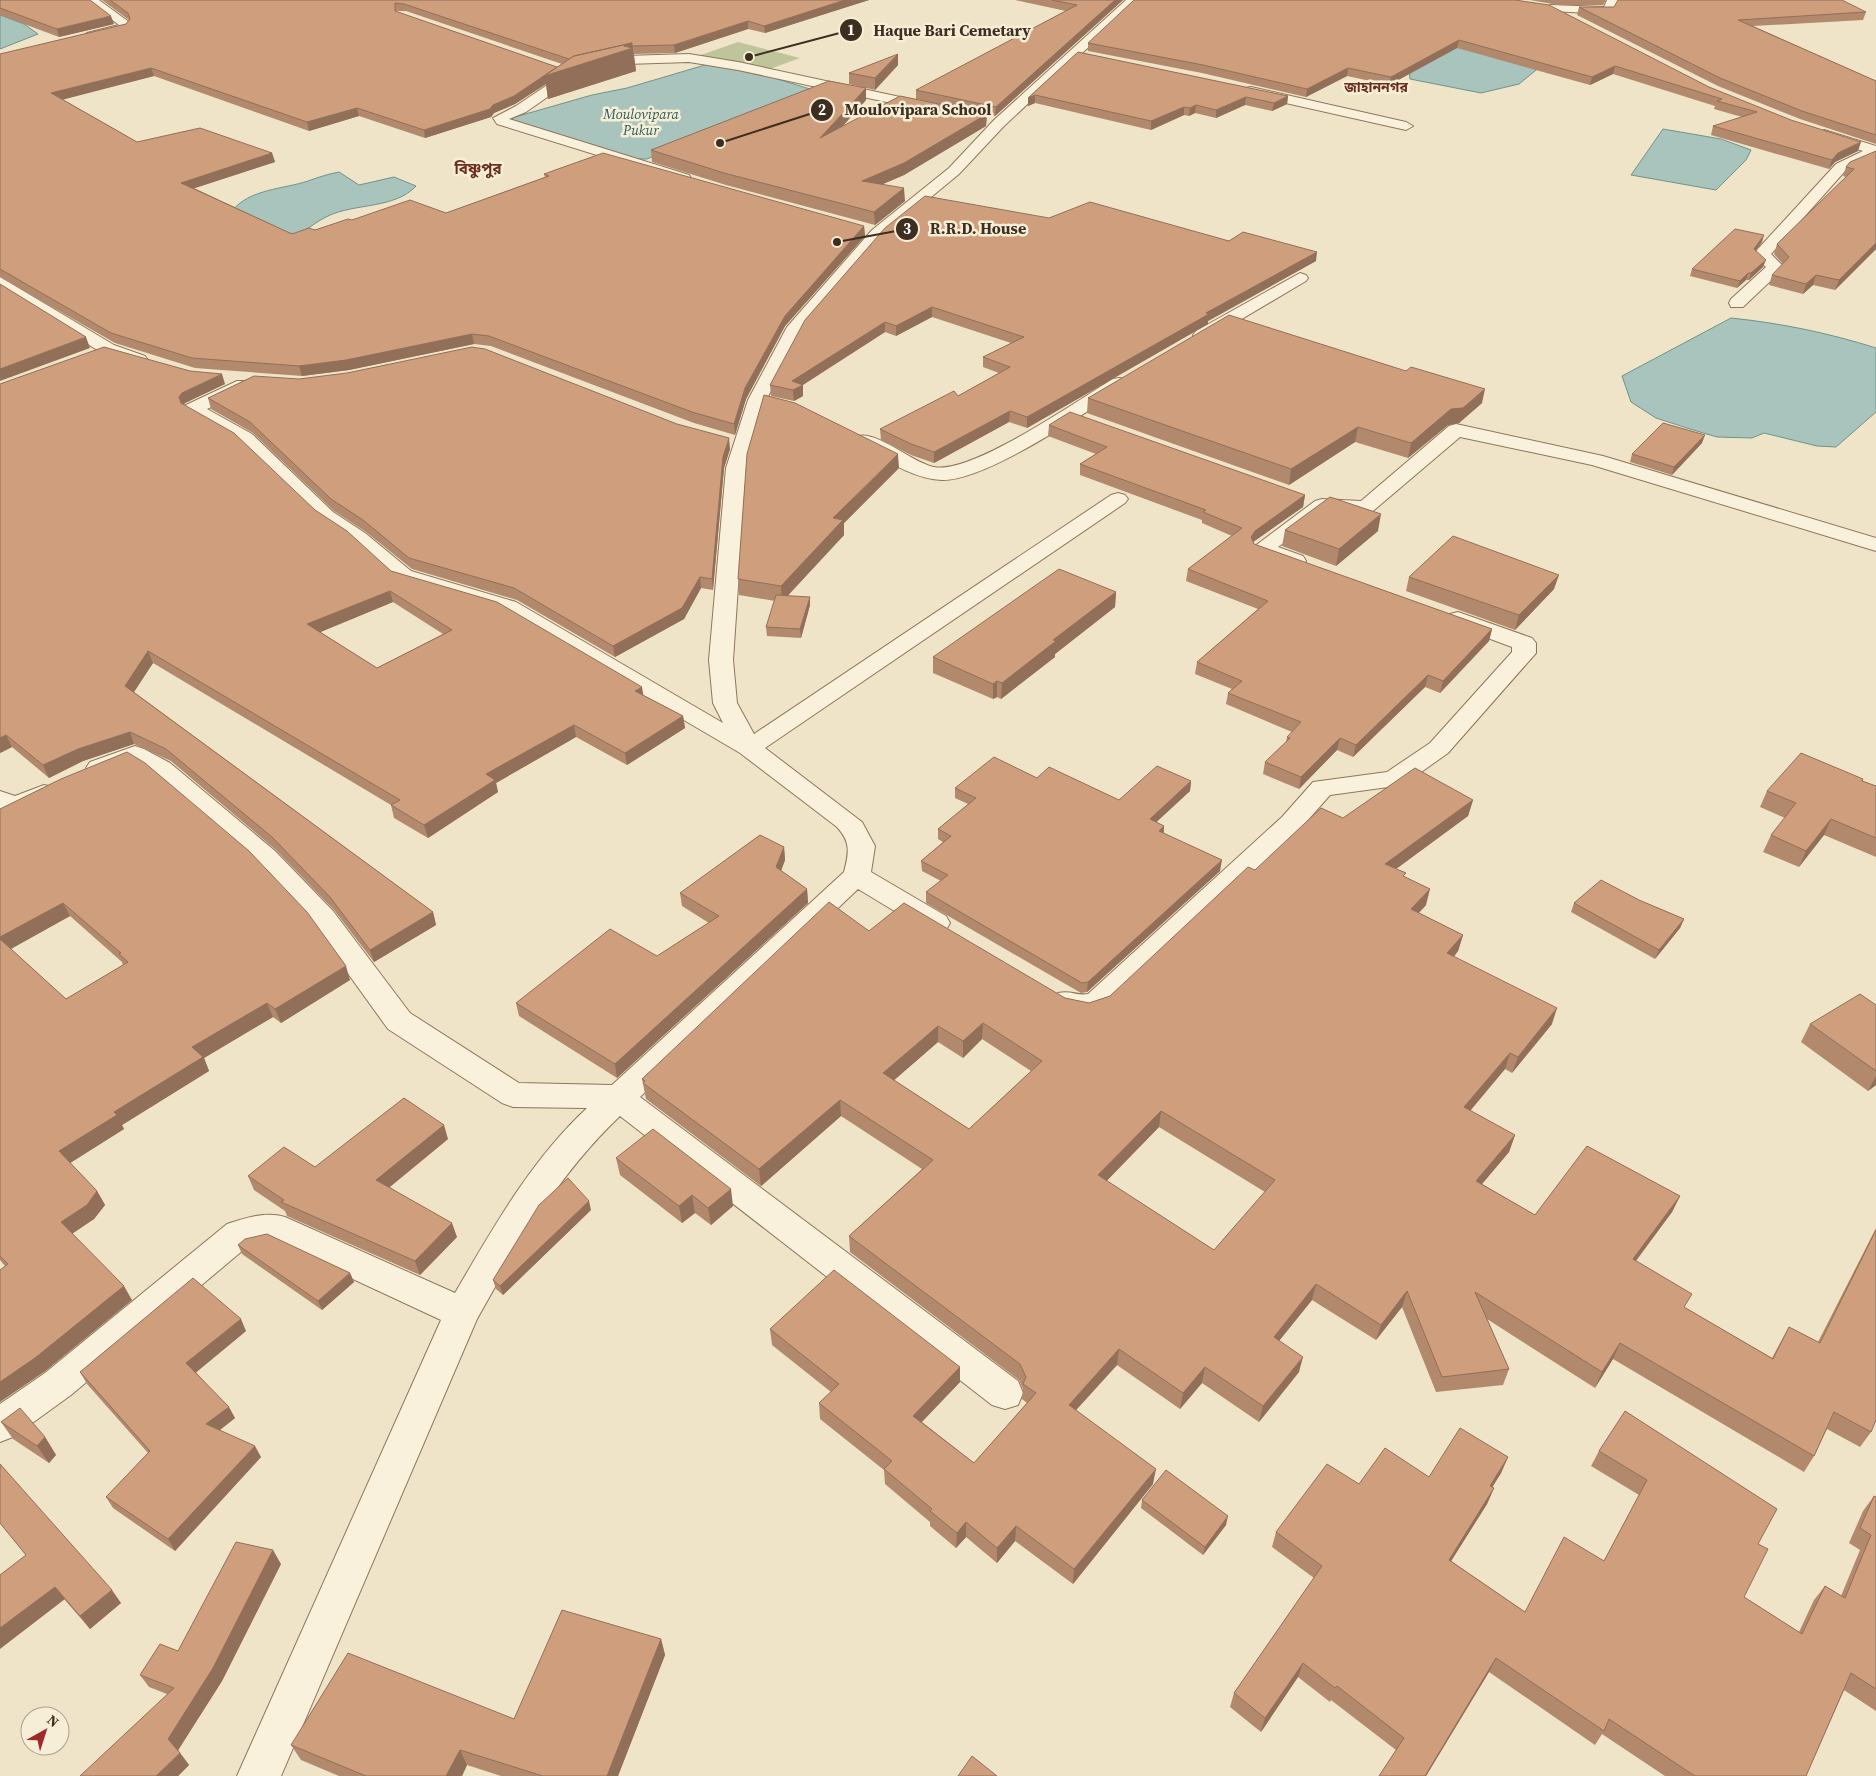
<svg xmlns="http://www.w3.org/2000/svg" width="1876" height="1776" viewBox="0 0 1876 1776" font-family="'Source Serif 4','Noto Sans Bengali',serif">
<rect width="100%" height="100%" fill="#f0e4c8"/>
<path fill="#bfc49a" d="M 738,42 L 800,58 L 767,70 L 698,56 Z"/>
<path fill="#a9c4bc" stroke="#6f938a" d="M 0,15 L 24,24 L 38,34 L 0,49 Z
M 1458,45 L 1546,62 L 1519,84 L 1481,93 L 1410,79 L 1409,67 Z
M 705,65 C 740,65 776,79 810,89 L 747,118 L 647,159 L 636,159 L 510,120 L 515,117 L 592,95 L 627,88 Z
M 1663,129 L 1721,139 L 1751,150 L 1746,160 L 1716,190 L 1631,175 Z
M 339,172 L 359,185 L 394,177 L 416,186 C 395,209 355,203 328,216 C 315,222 307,231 294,235 L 232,211 C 249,189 284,189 308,181 C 319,177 328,174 339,172 Z
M 1731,318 C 1780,323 1829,333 1876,348 L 1876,412 L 1836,447 L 1817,446 L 1764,433 L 1752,438 L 1717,437 L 1690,429 L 1656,418 L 1631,402 L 1622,376 Z"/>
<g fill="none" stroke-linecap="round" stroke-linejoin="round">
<g stroke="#8d765c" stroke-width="2">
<path id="minor" d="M 86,0 L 99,0 L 129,22 L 130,27 L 128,30 L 91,40 L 87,39 L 85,36 L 87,33 L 119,25 Z
M 1126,0 L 1139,0 L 1004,126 L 959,174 L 884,236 L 804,329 L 766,400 L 746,468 L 733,660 L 737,703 L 754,734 L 1111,495 L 1118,493 L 1125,495 L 1128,499 L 1125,503 L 765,748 L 862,822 L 875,846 L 871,872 L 946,916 L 950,923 L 946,930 L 936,933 L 926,930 L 858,889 L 640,1097 L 1018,1381 L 1023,1393 L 1018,1405 L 1005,1409 L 992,1405 L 620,1116 C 557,1176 519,1244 477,1319 L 281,1776 L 237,1776 L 441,1320 L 271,1241 L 248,1246 L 71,1395 L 13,1437 L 0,1442 L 0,1404 L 45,1373 L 227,1224 C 245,1218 266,1211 285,1217 L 455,1293 C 493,1228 531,1160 587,1108 L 513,1107 L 502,1103 L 388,1029 L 313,925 L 255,863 L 152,775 L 133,764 L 99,776 L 90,774 L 86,768 L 90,762 L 135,746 L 144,749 L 170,763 L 275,851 L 333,911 L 410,1013 L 519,1083 L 612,1085 L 844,872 C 849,853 851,842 837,827 L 740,753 L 500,612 L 395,581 L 351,541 L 319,520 L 238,442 L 186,413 L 184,409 L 186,405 L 237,381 L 249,381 L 252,385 L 249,389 L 207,409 L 252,434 L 333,512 L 365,533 L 411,571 L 516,602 L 723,723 L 713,703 L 709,660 L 726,468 L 748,400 L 787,327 L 872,230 L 949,168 L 994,120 Z
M 1607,0 L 1619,0 L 1612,13 L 1608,14 L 1551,11 L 1545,8 L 1551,5 L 1604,7 Z
M 689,54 L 738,62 L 928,103 L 935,107 L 928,111 L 738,70 L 689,62 L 626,64 L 576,77 L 526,112 L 509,119 L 689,175 L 691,178 L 684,182 L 497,124 L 493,118 L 516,106 L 568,71 L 626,56 Z
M 1251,87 L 1406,122 L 1413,126 L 1406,130 L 1246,94 L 1245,91 L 1246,88 Z
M 1824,130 L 1876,146 L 1876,156 L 1846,170 L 1771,254 L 1784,267 L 1782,270 L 1743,307 L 1731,307 L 1729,303 L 1731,299 L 1766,267 L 1754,256 L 1757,250 L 1836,164 L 1863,151 L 1819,137 L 1817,134 Z
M 1300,273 L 1306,275 L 1308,278 L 1306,281 L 1208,339 L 1196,339 L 1193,335 L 1196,331 Z
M 0,277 L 114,345 L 145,356 L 148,360 L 145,364 L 139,365 L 102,353 L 0,289 Z
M 1119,378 L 1125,379 L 1128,383 L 1125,387 C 1086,412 986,481 942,480 C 912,479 883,458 858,444 L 855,440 L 858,436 C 878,431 911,462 934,467 C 971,475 1078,400 1113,379 Z
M 1456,424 L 1603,456 L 1876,538 L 1876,551 L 1592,465 L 1460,437 L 1373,511 L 1366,513 L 1327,511 L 1278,547 L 1303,556 L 1306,561 L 1303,566 C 1287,569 1269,559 1254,554 L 1251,549 L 1315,501 L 1322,499 L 1361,501 L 1449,426 Z
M 1458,612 L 1532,638 L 1536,643 L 1536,653 L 1448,753 L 1403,785 L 1330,795 L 1300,829 L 1108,1010 L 1082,1017 L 1058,1009 L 1053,1001 L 1058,993 C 1071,990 1077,996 1088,994 L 1282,817 L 1313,782 L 1387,772 L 1430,743 L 1512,652 L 1512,647 L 1450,624 L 1447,619 L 1450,614 Z
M 44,785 L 53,787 L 57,793 L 53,799 L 14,814 L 0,809 L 0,791 L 15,796 Z"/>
</g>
<use href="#minor" fill="#faf1dc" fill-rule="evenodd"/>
</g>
<path fill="#b2896c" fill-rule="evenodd" d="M 0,0 L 114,24 L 59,37 L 0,15 Z
M 102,0 L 869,0 L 765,33 L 748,29 L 675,53 L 634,54 L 636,71 L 548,99 L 546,84 L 515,104 L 494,113 L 491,117 L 425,138 L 359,116 L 309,131 L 154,76 L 62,99 L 137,142 L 272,153 L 275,162 L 194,188 L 292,234 L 315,230 L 352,220 L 446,213 L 545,177 L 544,174 L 864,226 L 865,236 L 785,326 L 746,399 L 735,435 L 694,423 L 491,346 L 474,344 L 349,370 L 302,376 L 195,368 L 115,343 L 0,277 L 0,54 L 126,24 L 129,20 ZM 397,11 L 406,11 L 562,64 L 557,67 L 397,12 Z
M 1015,0 L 1123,0 L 995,116 L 916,99 L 916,90 L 1066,11 Z
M 1515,0 L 1709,87 L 1858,151 L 1835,162 L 1829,169 L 1711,135 L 1713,126 L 1742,117 L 1714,109 L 1715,106 L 1613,74 L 1590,85 L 1457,48 L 1389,85 L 1347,76 L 1306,97 L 1202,73 L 1088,51 L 1088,43 Z
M 1530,0 L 1606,0 L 1603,5 L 1558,5 Z
M 1579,7 L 1614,7 L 1866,12 L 1863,20 L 1753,26 L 1876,81 L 1876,144 L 1800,119 L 1718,86 L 1577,15 Z
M 1078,52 L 1288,96 L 1287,104 L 1272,111 L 1245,105 L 1216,118 L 1195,113 L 1189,116 L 1184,115 L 1151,130 L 1035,103 L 1028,106 L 1028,98 Z
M 898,65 L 875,90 L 849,84 L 849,73 Z
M 866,88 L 866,100 L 843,126 L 987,114 L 986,126 L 904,175 L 883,184 L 905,201 L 875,225 L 726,185 L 652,162 L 651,150 Z
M 1876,151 L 1876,249 L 1835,290 L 1813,285 L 1803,294 L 1769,285 L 1772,275 L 1783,264 L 1774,254 L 1777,244 L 1846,177 L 1843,176 L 1846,167 Z
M 1049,218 L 1229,241 L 1316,261 L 1208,321 L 1208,324 L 1027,428 L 1009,422 L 934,463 L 911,455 L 881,440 L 880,429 L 958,396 L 999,373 L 983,367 L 983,357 L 1011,343 L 932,317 L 896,336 L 885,332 L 803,385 L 803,396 L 794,401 L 771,396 L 770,385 Z
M 1762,242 L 1756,251 L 1763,267 L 1749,280 L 1746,280 L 1737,288 L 1690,276 L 1692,269 Z
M 0,384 L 225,384 L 185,403 L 184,405 L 391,571 L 643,695 L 683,716 L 685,728 L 627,765 L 576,737 L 496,783 L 498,792 L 428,838 L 394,818 L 391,805 L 153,663 L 134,692 L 433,912 L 436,925 L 374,962 L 334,910 L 276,850 L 171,761 L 134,744 L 83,761 L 49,778 L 12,747 L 0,753 ZM 393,602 L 443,634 L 377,668 L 320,632 Z
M 208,398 L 730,449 L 724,468 L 713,590 L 701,588 L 684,619 L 615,657 L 517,600 L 412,569 L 366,532 L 334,511 L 253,433 L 211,409 Z
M 1088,398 L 1482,403 L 1459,423 L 1448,425 L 1408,458 L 1355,442 L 1289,485 L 1087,413 Z
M 1049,425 L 1305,495 L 1303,507 L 1253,542 L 1254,544 L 1492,629 L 1489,641 L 1440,693 L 1425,687 L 1353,757 L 1337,750 L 1299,789 L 1263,774 L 1265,762 L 1286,742 L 1287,737 L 1292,732 L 1226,704 L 1228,693 L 1232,689 L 1195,674 L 1197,662 L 1258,609 L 1186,581 L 1188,569 L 1232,536 L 1202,523 L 1202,520 L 1080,475 L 1080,464 L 1096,454 L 1048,436 Z
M 1702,443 L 1672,475 L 1630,462 L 1632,454 Z
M 899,468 L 844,523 L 844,535 L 787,596 L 810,597 L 810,605 L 801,638 L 767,636 L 766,627 L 775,601 L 739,595 L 738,579 Z
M 1285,530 L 1378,531 L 1336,566 L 1282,546 Z
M 1409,577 L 1554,589 L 1515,630 L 1406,591 Z
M 1116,592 L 1115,607 L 1055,654 L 1055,657 L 1001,699 L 997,697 L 993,699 L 933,673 L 933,657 Z
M 1037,778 L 1119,800 L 1191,781 L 1190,791 L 1156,822 L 1164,826 L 1164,833 L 1220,871 L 1087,992 L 1081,993 L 926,903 L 926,892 L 941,881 L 922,871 L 921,861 L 943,842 L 938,839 L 938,829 L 968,804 L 955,798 L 955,788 Z
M 1863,779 L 1863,781 L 1876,786 L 1876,857 L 1824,835 L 1799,867 L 1763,852 L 1771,835 L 1785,818 L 1760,807 L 1767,791 Z
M 1473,800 L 1468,816 L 1396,869 L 1405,877 L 1426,905 L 1419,913 L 1463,935 L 1458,951 L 1454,957 L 1552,1024 L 1512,1073 L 1505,1069 L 1470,1111 L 1515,1135 L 1509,1152 L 1482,1184 L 1535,1215 L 1680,1196 L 1672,1212 L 1636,1261 L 1685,1308 L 1772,1358 L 1780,1343 L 1789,1327 L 1818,1342 L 1876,1228 L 1876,1420 L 1871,1432 L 1860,1447 L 1827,1429 L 1814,1456 L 1804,1472 L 1613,1359 L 1595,1388 L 1487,1319 L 1509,1369 L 1503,1385 L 1436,1392 L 1402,1307 L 1376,1340 L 1312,1300 L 1279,1341 L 1299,1372 L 1259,1422 L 1202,1383 L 1180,1409 L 1117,1365 L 1076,1410 L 1153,1484 L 1073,1584 L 1015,1541 L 997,1563 L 966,1537 L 956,1548 L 930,1526 L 930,1522 L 885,1484 L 884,1470 L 820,1419 L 819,1403 L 831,1392 L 772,1345 L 770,1329 L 960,1367 L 960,1382 L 922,1422 L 974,1463 L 1027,1403 L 1022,1399 L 1023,1389 L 1019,1380 L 850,1252 L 849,1236 L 922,1169 L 841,1116 L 761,1186 L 646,1099 L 642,1079 L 869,931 L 1065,998 L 1089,1003 L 1110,996 L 1255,870 L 1343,818 ZM 982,1039 L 1031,1071 L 969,1129 L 894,1080 L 938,1042 L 963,1058 ZM 1159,1127 L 1265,1192 L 1214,1250 L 1106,1181 Z
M 0,809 L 350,980 L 281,1023 L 273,1017 L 204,1058 L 209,1071 L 122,1125 L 124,1129 L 70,1163 L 97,1191 L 105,1205 L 94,1219 L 72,1233 L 132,1300 L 44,1372 L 5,1266 L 0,1260 ZM 70,916 L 122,962 L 123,965 L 66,999 L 11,949 Z
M 784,847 L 785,860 L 781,871 L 807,889 L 808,903 L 617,1078 L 519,1016 L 516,1003 L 657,956 L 709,923 L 682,906 L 680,893 Z
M 1639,900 L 1684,919 L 1680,928 L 1655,959 L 1571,912 L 1574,903 Z
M 1876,1005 L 1876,1085 L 1868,1091 L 1801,1042 L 1810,1024 Z
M 448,1139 L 390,1187 L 457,1237 L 420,1275 L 287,1216 L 285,1211 L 254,1190 L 248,1176 L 315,1167 Z
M 616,1158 L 733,1206 L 711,1225 L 695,1213 L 682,1223 L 620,1175 Z
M 591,1210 L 503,1295 L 496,1289 L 493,1280 Z
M 238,1245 L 350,1273 L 354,1282 L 322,1310 L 242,1254 Z
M 246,1331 L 196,1372 L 235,1418 L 220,1430 L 261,1457 L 175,1551 L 113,1508 L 106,1497 L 148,1453 L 87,1384 L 80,1372 Z
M 1,1422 L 45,1437 L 56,1455 L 49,1463 L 13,1439 Z
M 1599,1451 L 1758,1544 L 1744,1597 L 1799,1632 L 1814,1600 L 1825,1586 L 1841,1596 L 1860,1550 L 1849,1543 L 1863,1511 L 1874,1496 L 1876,1497 L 1876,1711 L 1844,1690 L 1806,1776 L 1665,1776 L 1602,1734 L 1595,1745 L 1489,1672 L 1426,1776 L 1379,1776 L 1396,1750 L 1331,1700 L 1330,1702 L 1298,1677 L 1261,1732 L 1230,1707 L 1234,1693 L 1314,1578 L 1272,1547 L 1276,1532 L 1359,1484 L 1429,1477 L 1508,1457 L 1501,1473 L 1492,1487 L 1494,1488 L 1487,1504 L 1451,1561 L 1525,1612 L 1604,1561 L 1639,1495 L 1591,1466 Z
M 0,1464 L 121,1603 L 90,1629 L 26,1555 L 0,1523 Z
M 1142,1500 L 1226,1525 L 1203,1555 L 1141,1508 Z
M 281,1564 L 222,1681 L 178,1750 L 189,1765 L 178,1776 L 167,1694 L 149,1687 L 140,1675 L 178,1651 Z
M 661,1639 L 665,1655 L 618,1776 L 501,1776 L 467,1765 L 462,1776 L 339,1776 L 301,1760 L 291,1745 L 514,1719 Z"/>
<path fill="#916f58" d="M 845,0 L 869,0 L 765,33 L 764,26 Z
M 1115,0 L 1123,0 L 995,116 L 996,107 Z
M 111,16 L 114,24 L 59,37 L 57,29 Z
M 748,21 L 748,29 L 675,53 L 674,45 Z
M 1459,40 L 1457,48 L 1389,85 L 1391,77 Z
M 632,43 L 636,71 L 548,99 L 546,84 L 515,104 L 494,113 L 491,117 L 425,138 L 424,130 L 493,105 L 557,67 Z
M 898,54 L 898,65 L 875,90 L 875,78 Z
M 1615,66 L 1613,74 L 1590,85 L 1592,77 Z
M 151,68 L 154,76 L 54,102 L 51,93 Z
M 1348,68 L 1347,76 L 1306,97 L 1307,89 Z
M 866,88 L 866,100 L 821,150 L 820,138 Z
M 1035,95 L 1035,103 L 1028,106 L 1028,98 Z
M 1288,96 L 1287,104 L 1272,111 L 1274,103 Z
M 1246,97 L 1245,105 L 1216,118 L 1216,110 Z
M 1196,105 L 1195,113 L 1189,116 L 1190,108 Z
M 1184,107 L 1184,115 L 1151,130 L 1151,121 Z
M 357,108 L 359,116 L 309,131 L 307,122 Z
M 987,114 L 986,126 L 904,175 L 862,193 L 862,181 Z
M 1861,142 L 1858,151 L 1835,162 L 1829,169 L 1832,160 L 1838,153 Z
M 272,153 L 275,162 L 183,192 L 181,183 Z
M 904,188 L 905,201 L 875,225 L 874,212 Z
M 864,226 L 865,236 L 785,326 L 746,399 L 735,435 L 734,424 L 745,388 L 785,316 Z
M 1764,235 L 1762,242 L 1752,256 L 1754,249 Z
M 1876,243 L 1876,249 L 1835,290 L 1839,280 Z
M 1317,252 L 1316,261 L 1208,321 L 1208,324 L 1027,428 L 1027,417 L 1206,313 Z
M 1766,260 L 1763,267 L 1749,280 L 1751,273 Z
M 1748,273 L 1746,280 L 1737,288 L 1740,281 Z
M 1816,275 L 1813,285 L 1803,294 L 1806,284 Z
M 932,307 L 932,317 L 896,336 L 896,326 Z
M 885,322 L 885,332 L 801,386 L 803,385 L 803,396 L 794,401 L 792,381 Z
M 472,334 L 474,344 L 349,370 L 302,376 L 299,366 Z
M 86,337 L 90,348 L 0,381 L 0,369 Z
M 222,374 L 225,384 L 185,403 L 182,408 L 179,397 L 182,393 Z
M 1485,389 L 1482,403 L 1459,423 L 1448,425 L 1408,458 L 1411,443 L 1451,409 Z
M 1010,411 L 1009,422 L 934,463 L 934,452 Z
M 1358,427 L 1355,442 L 1289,485 L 1291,469 Z
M 1705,435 L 1702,443 L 1672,475 L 1674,467 Z
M 729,438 L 730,449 L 724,468 L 713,590 L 712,579 L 723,457 Z
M 898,454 L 899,468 L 844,523 L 844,535 L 782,602 L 781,586 L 833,518 Z
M 1305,495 L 1303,507 L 1253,542 L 1251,537 L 1255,531 Z
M 1381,514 L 1378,531 L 1336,566 L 1339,549 Z
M 1559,575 L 1554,589 L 1515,630 L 1519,615 Z
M 700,577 L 701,588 L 684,619 L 615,657 L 613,646 Z
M 390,591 L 393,602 L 311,636 L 307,624 Z
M 1116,592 L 1115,607 L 1055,654 L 1055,657 L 1001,699 L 1002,683 L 1053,640 Z
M 810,597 L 810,605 L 801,638 L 800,629 Z
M 1492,629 L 1489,641 L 1440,693 L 1443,681 Z
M 148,651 L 153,663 L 130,698 L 125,686 Z
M 1428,675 L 1425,687 L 1353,757 L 1356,745 Z
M 997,681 L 997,697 L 993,699 L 993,684 Z
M 642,687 L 644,699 L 635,691 Z
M 683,716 L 685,728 L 627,765 L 625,753 Z
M 574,725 L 576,737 L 496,783 L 498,792 L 428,838 L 424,825 L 486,774 Z
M 130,732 L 134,744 L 83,761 L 49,778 L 43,765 L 78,749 Z
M 6,735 L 12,747 L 0,753 L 0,738 Z
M 1340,738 L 1337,750 L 1299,789 L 1301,777 Z
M 1191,781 L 1190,791 L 1149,829 L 1150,819 Z
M 1473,800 L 1468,816 L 1381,880 L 1385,864 Z
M 1831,819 L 1824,835 L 1799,867 L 1806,851 Z
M 1164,826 L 1163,836 L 1159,831 Z
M 784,847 L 785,860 L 777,881 L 776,867 Z
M 1222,860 L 1220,871 L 1087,992 L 1088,982 Z
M 807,889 L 808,903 L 617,1078 L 615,1064 Z
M 1430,889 L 1426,905 L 1407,925 L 1411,909 Z
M 63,903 L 70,916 L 5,952 L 0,941 L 0,937 Z
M 433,912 L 436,925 L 374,962 L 370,950 Z
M 1684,919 L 1680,928 L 1655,959 L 1659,950 Z
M 1463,935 L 1458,951 L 1442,969 L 1447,953 Z
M 346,966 L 350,980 L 281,1023 L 275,1009 Z
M 267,1003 L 273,1017 L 204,1058 L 209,1071 L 122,1125 L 124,1129 L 67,1165 L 59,1151 L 114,1112 L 192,1047 Z
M 1557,1008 L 1552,1024 L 1512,1073 L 1518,1057 Z
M 983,1023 L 982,1039 L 963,1058 L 963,1041 Z
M 938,1026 L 938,1042 L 884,1089 L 883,1073 Z
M 1510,1053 L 1505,1069 L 1459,1124 L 1464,1107 Z
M 1876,1076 L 1876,1085 L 1868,1091 Z
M 840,1100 L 841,1116 L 761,1186 L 759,1169 Z
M 1161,1111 L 1159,1127 L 1096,1192 L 1098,1175 Z
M 444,1125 L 448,1139 L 381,1194 L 376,1180 Z
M 1515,1135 L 1509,1152 L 1471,1197 L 1476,1181 Z
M 731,1189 L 733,1206 L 711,1225 L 708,1208 Z
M 97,1191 L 105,1205 L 94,1219 L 69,1236 L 61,1222 Z
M 692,1195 L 695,1213 L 682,1223 L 679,1206 Z
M 1680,1196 L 1672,1212 L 1625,1275 L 1633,1259 Z
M 589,1201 L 591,1210 L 503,1295 L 500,1286 Z
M 452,1223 L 457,1237 L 420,1275 L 415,1261 Z
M 350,1273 L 354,1282 L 322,1310 L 318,1301 Z
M 1316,1284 L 1312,1300 L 1270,1352 L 1274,1337 Z
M 124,1286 L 132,1300 L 44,1372 L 0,1402 L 0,1382 Z
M 1407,1291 L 1402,1307 L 1376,1340 L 1381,1325 Z
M 241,1319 L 246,1331 L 193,1375 L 186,1363 Z
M 1620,1343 L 1613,1359 L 1595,1388 L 1602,1372 Z
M 1119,1349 L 1117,1365 L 1067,1420 L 1069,1405 Z
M 1303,1357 L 1299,1372 L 1259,1422 L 1263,1406 Z
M 960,1367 L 960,1382 L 913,1431 L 913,1416 Z
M 1205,1367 L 1202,1383 L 1180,1409 L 1183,1393 Z
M 229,1407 L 235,1418 L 212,1436 L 206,1424 Z
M 45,1437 L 56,1455 L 49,1463 L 37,1446 Z
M 255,1446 L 261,1457 L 175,1551 L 168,1539 Z
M 1508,1457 L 1501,1473 L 1484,1501 L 1490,1486 Z
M 1156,1469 L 1153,1484 L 1073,1584 L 1074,1569 Z
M 1494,1488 L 1487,1504 L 1443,1574 L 1449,1560 Z
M 1228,1516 L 1226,1525 L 1203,1555 L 1205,1547 Z
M 966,1522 L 966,1537 L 956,1548 L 957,1533 Z
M 1016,1526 L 1015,1541 L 997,1563 L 997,1548 Z
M 273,1550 L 281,1564 L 222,1681 L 177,1752 L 168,1739 Z
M 55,1587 L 65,1599 L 0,1649 L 0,1628 Z
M 112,1590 L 121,1603 L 90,1629 L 80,1616 Z
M 661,1639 L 665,1655 L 618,1776 L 607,1776 Z
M 1496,1658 L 1489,1672 L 1426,1776 L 1425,1776 Z
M 1303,1663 L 1298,1677 L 1261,1732 L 1265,1718 Z
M 460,1750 L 467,1765 L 462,1776 L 446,1776 Z
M 180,1753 L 189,1765 L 178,1776 L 156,1776 Z"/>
<path fill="#cf9f7d" stroke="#916f58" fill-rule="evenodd" d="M 0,0 L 90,0 L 111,16 L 57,29 L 0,8 Z
M 110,0 L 845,0 L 764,26 L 748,21 L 674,45 L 632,46 L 632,43 L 574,56 L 569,59 L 404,4 L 395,3 L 395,11 L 557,67 L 514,96 L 493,105 L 490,109 L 424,130 L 357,108 L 307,122 L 151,68 L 51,93 L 137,142 L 200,128 L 272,153 L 181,183 L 292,234 L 309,228 L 315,230 L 348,219 L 352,220 L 410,200 L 446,213 L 549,176 L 544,174 L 603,153 L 864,226 L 785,316 L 745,388 L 734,424 L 692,412 L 489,336 L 472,334 L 346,360 L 299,366 L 192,358 L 111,333 L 0,269 L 0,54 L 126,24 L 130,19 L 128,13 Z
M 1052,0 L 1115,0 L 996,107 L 916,90 L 1077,5 Z
M 1134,0 L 1515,0 L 1549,5 L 1709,87 L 1791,120 L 1861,142 L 1838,153 L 1832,160 L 1713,126 L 1757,112 L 1717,101 L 1722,99 L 1615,66 L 1592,77 L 1459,40 L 1391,77 L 1348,68 L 1307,89 L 1203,65 L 1088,43 Z
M 1618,0 L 1842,0 L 1866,12 L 1738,20 L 1876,81 L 1876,135 L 1802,111 L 1720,78 L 1579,7 L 1614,7 Z
M 632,43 L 624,46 L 633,48 L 544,76 L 574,56 Z
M 1078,52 L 1288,96 L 1274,103 L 1246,97 L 1216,110 L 1196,105 L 1190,108 L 1184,107 L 1151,121 L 1035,95 L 1028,98 Z
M 898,54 L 875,78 L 849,73 Z
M 829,81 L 866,88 L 820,138 L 900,96 L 987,114 L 904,163 L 862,181 L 904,188 L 874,212 L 724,173 L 651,150 Z
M 1876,151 L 1876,243 L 1839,280 L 1816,275 L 1806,284 L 1772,275 L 1789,257 L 1777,244 L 1854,169 L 1846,167 L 1850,162 Z
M 925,196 L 1049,218 L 1090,202 L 1229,241 L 1243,232 L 1317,252 L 1206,313 L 1209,314 L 1027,417 L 1010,411 L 934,452 L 911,444 L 880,429 L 954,391 L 958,396 L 1010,367 L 983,357 L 1024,337 L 932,307 L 896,326 L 885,322 L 792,381 L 803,385 L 793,390 L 770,385 L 805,320 L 885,228 Z
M 1735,229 L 1764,235 L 1754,249 L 1766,260 L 1751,273 L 1748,273 L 1740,281 L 1692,269 Z
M 0,284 L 86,337 L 0,369 Z
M 1229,315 L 1406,371 L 1411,367 L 1485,389 L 1463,408 L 1451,409 L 1411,443 L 1358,427 L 1291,469 L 1088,398 Z
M 104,347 L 190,371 L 222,374 L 182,393 L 179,397 L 181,403 L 234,433 L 315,510 L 347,531 L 391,571 L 497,602 L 642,687 L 635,691 L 683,716 L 625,753 L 574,725 L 486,774 L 495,780 L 424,825 L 391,805 L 400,800 L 148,651 L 125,686 L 433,912 L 370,950 L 330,897 L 272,837 L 166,749 L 130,732 L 78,749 L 43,765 L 6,735 L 0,738 L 0,384 ZM 390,591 L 452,630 L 377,668 L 307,624 Z
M 472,347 L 485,349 L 677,424 L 729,438 L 723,457 L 712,579 L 700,577 L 682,608 L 613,646 L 514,588 L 409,558 L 363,520 L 331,499 L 250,422 L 208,398 L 254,376 L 299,379 L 347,373 Z
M 764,395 L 795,403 L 898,454 L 833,518 L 843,520 L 781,586 L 738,579 L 747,454 Z
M 1070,412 L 1305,495 L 1255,531 L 1251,537 L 1254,544 L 1492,629 L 1443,681 L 1428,675 L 1356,745 L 1340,738 L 1301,777 L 1265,762 L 1290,738 L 1287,737 L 1301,722 L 1228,693 L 1242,681 L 1197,662 L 1268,601 L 1188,569 L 1242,528 L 1203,512 L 1206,510 L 1080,464 L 1107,447 L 1049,425 Z
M 1663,423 L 1705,435 L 1674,467 L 1632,454 Z
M 1330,497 L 1381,514 L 1339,549 L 1285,530 Z
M 1453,536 L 1559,575 L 1519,615 L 1409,577 Z
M 1059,569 L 1116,592 L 1053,640 L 1056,641 L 1002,683 L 997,681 L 993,684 L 933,657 Z
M 776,595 L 810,597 L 800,629 L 766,627 Z
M 127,752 L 145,763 L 249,851 L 307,912 L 346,966 L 275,1009 L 267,1003 L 192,1047 L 203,1057 L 114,1112 L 117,1115 L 59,1151 L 97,1191 L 87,1205 L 61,1222 L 124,1286 L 35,1358 L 0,1382 L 0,1270 L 8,1264 L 0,1256 L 0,939 L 66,999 L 128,962 L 119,954 L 121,953 L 63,903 L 0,937 L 0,809 L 61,779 Z
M 1801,753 L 1863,779 L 1862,781 L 1876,786 L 1876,838 L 1831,819 L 1806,851 L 1771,835 L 1796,803 L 1767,791 Z
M 994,757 L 1037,778 L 1049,767 L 1119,800 L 1157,766 L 1191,781 L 1150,819 L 1164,826 L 1159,831 L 1222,860 L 1088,982 L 1082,983 L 926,892 L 948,875 L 921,861 L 951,836 L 938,829 L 976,798 L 955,788 Z
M 1415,768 L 1473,800 L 1385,864 L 1406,873 L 1403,876 L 1430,889 L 1411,909 L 1463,935 L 1447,953 L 1557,1008 L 1518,1057 L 1510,1053 L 1464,1107 L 1515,1135 L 1476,1181 L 1535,1215 L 1587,1146 L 1680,1196 L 1633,1259 L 1692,1294 L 1684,1307 L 1773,1359 L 1789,1327 L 1820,1343 L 1876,1230 L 1876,1420 L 1871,1432 L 1834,1412 L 1814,1456 L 1620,1343 L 1602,1372 L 1475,1292 L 1509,1369 L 1442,1377 L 1407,1291 L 1381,1325 L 1316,1284 L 1274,1337 L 1303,1357 L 1263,1406 L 1205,1367 L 1183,1393 L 1119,1349 L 1069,1405 L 1156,1469 L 1074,1569 L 1016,1526 L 997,1548 L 966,1522 L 957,1533 L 930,1511 L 932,1509 L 884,1469 L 892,1461 L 819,1403 L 839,1384 L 770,1329 L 834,1270 L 960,1367 L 913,1416 L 974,1463 L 1036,1393 L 1023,1384 L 1026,1377 L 1020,1364 L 849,1236 L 933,1160 L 840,1100 L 759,1169 L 643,1083 L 645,1081 L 642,1079 L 829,902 L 869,931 L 904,903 L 1065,998 L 1089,1003 L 1110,996 L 1248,867 L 1255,870 L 1321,808 L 1343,818 ZM 983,1023 L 1042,1061 L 969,1129 L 883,1073 L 938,1026 L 963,1041 ZM 1161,1111 L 1275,1180 L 1214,1250 L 1098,1175 Z
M 760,835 L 784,847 L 776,867 L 807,889 L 615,1064 L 516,1003 L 610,929 L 657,956 L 719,916 L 680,893 Z
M 1601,880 L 1639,900 L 1684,919 L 1659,950 L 1574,903 Z
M 1860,994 L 1876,1005 L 1876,1071 L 1810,1024 Z
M 404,1098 L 444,1125 L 376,1180 L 452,1223 L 415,1261 L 281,1202 L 284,1200 L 248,1176 L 284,1147 L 315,1167 Z
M 653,1129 L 731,1189 L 708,1208 L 692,1195 L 679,1206 L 616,1158 Z
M 568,1178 L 589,1201 L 500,1286 L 493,1280 L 539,1205 Z
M 267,1234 L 350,1273 L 318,1301 L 238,1245 L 245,1239 Z
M 193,1278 L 241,1319 L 186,1363 L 229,1407 L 206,1424 L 255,1446 L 168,1539 L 106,1497 L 150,1451 L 80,1372 Z
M 20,1408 L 45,1437 L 37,1446 L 1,1422 Z
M 1625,1411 L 1777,1509 L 1758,1544 L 1768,1549 L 1744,1597 L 1802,1634 L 1825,1586 L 1845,1598 L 1871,1535 L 1860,1528 L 1874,1496 L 1876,1497 L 1876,1689 L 1851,1673 L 1806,1776 L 1695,1776 L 1609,1719 L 1604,1731 L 1496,1658 L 1425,1776 L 1379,1776 L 1404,1738 L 1337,1686 L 1335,1688 L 1303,1663 L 1265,1718 L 1234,1693 L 1322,1566 L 1276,1532 L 1327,1464 L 1359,1484 L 1385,1448 L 1429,1477 L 1460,1428 L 1508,1457 L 1490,1486 L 1494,1488 L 1449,1560 L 1525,1612 L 1564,1537 L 1604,1561 L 1647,1480 L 1599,1451 Z
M 0,1464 L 112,1590 L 80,1616 L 55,1587 L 0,1628 L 0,1575 L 26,1555 L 0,1523 Z
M 1166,1470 L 1228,1516 L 1205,1547 L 1142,1500 Z
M 236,1542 L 273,1550 L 213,1668 L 168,1739 L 180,1753 L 156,1776 L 80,1776 L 174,1688 L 140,1675 L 160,1644 L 178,1651 Z
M 562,1610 L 661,1639 L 607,1776 L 543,1776 L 460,1750 L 446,1776 L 366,1776 L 291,1745 L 348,1653 L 514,1719 Z
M 972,1756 L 997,1776 L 958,1776 Z"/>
<g text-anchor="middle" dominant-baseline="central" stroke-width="5" stroke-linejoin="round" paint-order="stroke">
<g font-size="14" font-weight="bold" fill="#6b2e1e" stroke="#f7eed8">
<text x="1376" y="87">জাহাননগর</text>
</g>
<g font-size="14" font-style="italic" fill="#2f5d5a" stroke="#f7eed8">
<text x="641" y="114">Moulovipara<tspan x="641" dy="16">Pukur</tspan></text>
</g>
<g font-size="15" font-weight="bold" fill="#6b2e1e" stroke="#f7eed8">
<text x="478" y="168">বিষ্ণুপুর</text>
</g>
</g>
<path fill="none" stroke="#3d2e20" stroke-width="2" d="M749 57L851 30M720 143L822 110M837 242L907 229"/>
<g fill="#3d2e20" stroke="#f7eed8" stroke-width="2">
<circle cx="749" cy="57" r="5"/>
<circle cx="720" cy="143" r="5"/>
<circle cx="837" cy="242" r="5"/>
<circle cx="851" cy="30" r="12"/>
<circle cx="822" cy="110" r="12"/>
<circle cx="907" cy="229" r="12"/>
</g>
<g font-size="15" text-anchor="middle" font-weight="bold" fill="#fff">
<text x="851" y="35">1</text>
<text x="822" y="115">2</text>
<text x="907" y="234">3</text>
</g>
<g font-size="16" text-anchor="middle" font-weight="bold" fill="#3d2e20" stroke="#f7eed8" stroke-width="5" stroke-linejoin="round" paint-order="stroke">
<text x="952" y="36">Haque Bari Cemetary</text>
<text x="918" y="115">Moulovipara School</text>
<text x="978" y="234">R.R.D. House</text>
</g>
<g transform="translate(45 1731) rotate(39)"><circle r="24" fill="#f7eed8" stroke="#ada18e"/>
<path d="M0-4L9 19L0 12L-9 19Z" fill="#9e2a2b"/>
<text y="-8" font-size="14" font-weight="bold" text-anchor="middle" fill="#3d2e20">N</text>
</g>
</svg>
